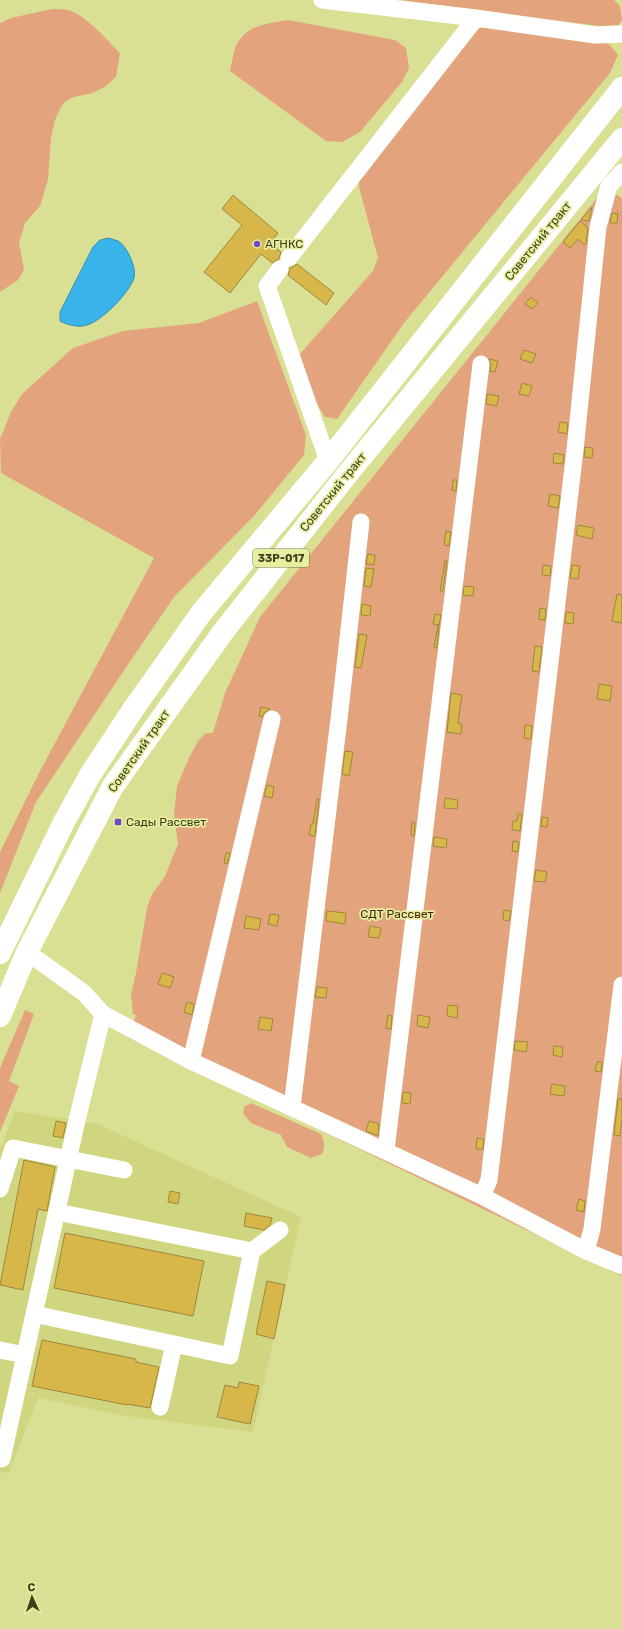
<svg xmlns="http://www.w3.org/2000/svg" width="622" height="1629" viewBox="0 0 622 1629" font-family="Rubik,sans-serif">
<rect width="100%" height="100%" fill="#dae093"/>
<path fill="#d0d680" d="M 15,1111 L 98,1124 L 301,1217 L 253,1432 L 126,1416 L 38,1398 L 9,1473 L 0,1472 L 0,1150 Z"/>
<path fill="#e3a47d" d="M 401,0 L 614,0 L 620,6 L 622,20 L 618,25 L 600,26 Z
M 52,9 C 58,9 63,9 68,10 C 86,15 107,40 120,53 L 116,77 L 106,86 L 93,93 L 74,97 L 66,101 L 61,107 L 55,120 L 51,138 L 48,180 L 40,206 L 25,223 L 19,243 L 24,270 L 18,280 L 0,292 L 0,23 L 11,18 Z
M 288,20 L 395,40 L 406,48 L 409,68 L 402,82 L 360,132 L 342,142 L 326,141 L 230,71 C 232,63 233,53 236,46 C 247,24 267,24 288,20 Z
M 486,26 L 588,38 L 610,45 L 618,55 L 610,73 L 404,323 L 337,419 L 325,417 L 312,396 L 299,355 L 373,271 L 378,258 L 359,187 L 359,178 L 478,29 Z
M 605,188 L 622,198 L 622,1276 L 129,1038 L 136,1015 L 133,1014 L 131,994 L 136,973 L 147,908 L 151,896 L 165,876 L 178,844 L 174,814 L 177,786 L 189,758 L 198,741 L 206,733 L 213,733 L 225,693 L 260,617 Z
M 257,301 L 306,435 L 304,455 L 254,516 L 174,597 L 129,663 L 36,802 L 0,893 L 0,852 L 39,773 L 154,558 L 1,473 L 0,439 L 11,412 L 22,394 L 73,348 L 123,331 L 199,323 Z
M 25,1010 L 34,1014 L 9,1081 L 19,1086 L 0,1132 L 0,1068 Z
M 251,1103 L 321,1134 C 325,1142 325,1146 322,1154 L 311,1158 L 287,1147 L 281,1135 L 251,1123 L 243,1113 L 244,1107 Z"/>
<path fill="#38b4eb" stroke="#3a91ae" d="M 109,238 C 112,239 115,240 118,241 C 127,246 137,268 134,278 C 129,293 102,321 87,325 C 78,328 68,325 60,321 L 60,312 L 93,247 L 100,240 Z"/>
<path fill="#d8b74a" stroke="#9e873b" d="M 233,195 L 278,233 L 270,243 L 281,252 L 279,259 L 272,263 L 261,254 L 230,293 L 204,272 L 242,225 L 222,209 Z
M 592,207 L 589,221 L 581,220 Z
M 612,213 L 618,214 L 617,223 L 610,223 Z
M 580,221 L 588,228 L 586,243 L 584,245 L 578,239 L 570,248 L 563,242 Z
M 297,264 L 334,293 L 326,305 L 288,275 L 290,268 Z
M 531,297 L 538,303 L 532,309 L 525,304 Z
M 524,350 L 536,354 L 532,363 L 520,359 Z
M 489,359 L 498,361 L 495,372 L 490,371 L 491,365 Z
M 522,383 L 532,386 L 529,396 L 519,394 Z
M 487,394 L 499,396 L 497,406 L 486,404 Z
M 560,422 L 568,423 L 567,434 L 558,432 Z
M 585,447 L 593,448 L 592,458 L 584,457 Z
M 554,453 L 564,455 L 563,464 L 553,463 Z
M 453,480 L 457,480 L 456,491 L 452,490 Z
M 550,494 L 560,496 L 558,508 L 548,506 Z
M 578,525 L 594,528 L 592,539 L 576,535 Z
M 446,531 L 451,532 L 449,546 L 444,545 Z
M 368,554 L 375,555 L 374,565 L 366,564 Z
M 445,561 L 447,561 L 443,591 L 440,591 Z
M 543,565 L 551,566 L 550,576 L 542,575 Z
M 572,565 L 580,566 L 578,579 L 570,578 Z
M 366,568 L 374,569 L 371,587 L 364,586 Z
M 464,586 L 474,587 L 473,596 L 463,595 Z
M 617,594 L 622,595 L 622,623 L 612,621 Z
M 362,604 L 371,606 L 370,616 L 361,615 Z
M 540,608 L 546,609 L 545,620 L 539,619 Z
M 566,612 L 574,613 L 573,624 L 565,623 Z
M 435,614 L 441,615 L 439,625 L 433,624 Z
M 438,625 L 439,625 L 437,648 L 434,647 Z
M 359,634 L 367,635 L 361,668 L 355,667 Z
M 535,646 L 542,647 L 539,672 L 532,671 Z
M 599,684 L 612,686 L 610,701 L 597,699 Z
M 451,693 L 462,695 L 458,723 L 462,724 L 461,734 L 447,732 Z
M 261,707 L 270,709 L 265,712 L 262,717 L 259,716 Z
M 525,725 L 532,726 L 531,739 L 524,738 Z
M 345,751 L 353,752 L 349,776 L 342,774 Z
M 267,785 L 274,787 L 272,798 L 264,796 Z
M 445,798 L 458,800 L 457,809 L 444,808 Z
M 317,799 L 319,799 L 315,836 L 309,835 L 311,824 L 313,824 Z
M 518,814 L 522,814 L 520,831 L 512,830 L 513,821 L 517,821 Z
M 542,817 L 548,818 L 547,827 L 541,826 Z
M 412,822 L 415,823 L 414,836 L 411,835 Z
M 434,837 L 447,839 L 446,848 L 433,846 Z
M 513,841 L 519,842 L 518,852 L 512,851 Z
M 226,853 L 230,853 L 227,864 L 224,863 Z
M 536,870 L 547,872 L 545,882 L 534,881 Z
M 504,910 L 511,911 L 509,921 L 503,920 Z
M 327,911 L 346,913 L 345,924 L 326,921 Z
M 270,914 L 279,915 L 277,926 L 268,924 Z
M 246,916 L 261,919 L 259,930 L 244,928 Z
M 370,926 L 381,928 L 379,938 L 368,937 Z
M 162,973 L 174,977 L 170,988 L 158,984 Z
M 317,987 L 327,988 L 326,998 L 315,997 Z
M 187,1002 L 194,1004 L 192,1015 L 184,1012 Z
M 448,1005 L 458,1006 L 457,1018 L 447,1016 Z
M 388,1015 L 392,1016 L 391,1029 L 386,1028 Z
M 418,1015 L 430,1017 L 428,1028 L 417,1026 Z
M 260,1017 L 273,1019 L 271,1031 L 258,1029 Z
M 515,1041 L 528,1042 L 526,1052 L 514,1050 Z
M 554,1046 L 563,1047 L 562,1057 L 553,1055 Z
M 597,1062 L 602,1062 L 601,1072 L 595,1071 Z
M 552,1084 L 565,1086 L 564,1096 L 550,1094 Z
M 403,1092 L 411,1093 L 410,1104 L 402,1103 Z
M 618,1099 L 622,1099 L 622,1119 L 620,1136 L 614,1135 Z
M 56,1121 L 66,1123 L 63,1138 L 53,1136 Z
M 369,1121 L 379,1124 L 378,1136 L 366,1131 Z
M 477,1138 L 484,1139 L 483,1149 L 476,1149 Z
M 24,1160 L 55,1167 L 47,1211 L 38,1209 L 23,1290 L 0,1285 Z
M 170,1191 L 180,1193 L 178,1204 L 168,1202 Z
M 579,1199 L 585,1201 L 584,1212 L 576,1210 Z
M 246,1213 L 272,1218 L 270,1225 L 264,1230 L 244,1226 Z
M 65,1233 L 204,1261 L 193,1316 L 54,1288 Z
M 267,1281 L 285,1285 L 274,1339 L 256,1334 Z
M 42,1340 L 136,1359 L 136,1362 L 159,1367 L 150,1408 L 127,1404 L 127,1405 L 32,1386 Z
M 239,1382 L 259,1386 L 250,1424 L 217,1417 L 225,1385 L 238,1388 Z"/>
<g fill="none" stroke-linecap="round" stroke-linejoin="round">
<path stroke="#fff" stroke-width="17" d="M 322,0 L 476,18 L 595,35 L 622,34
M 289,258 L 476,18
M 280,269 L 267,286 L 328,461
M 27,952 L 84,993 L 103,1014 L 191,1061 L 482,1196 L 586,1251 L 622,1266
M 191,1061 L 272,719
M 292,1107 L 339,719 L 361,522
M 386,1150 L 481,364
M 0,1189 L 13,1148 L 124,1170
M 482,1196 L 489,1180 L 575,450 L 598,227 L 609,186 L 622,172
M 252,1251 L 280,1230
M 586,1251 L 592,1229 L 622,985
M 34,1314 L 230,1356 L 252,1251 L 57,1212
M 0,1350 L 25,1355
M 160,1407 L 174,1344
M 0,1458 L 2,1459 L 77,1120 L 103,1014"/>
<path stroke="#fff" stroke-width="22" d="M 0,953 L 64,822 L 90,775 L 134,708 L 202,612 L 328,461 L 622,88
M 0,1016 L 27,952 L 113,786 L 223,632 L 345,477 L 622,139"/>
</g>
<g fill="#6e4bc4" stroke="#e7ee9f" stroke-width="1.5">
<circle cx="257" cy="244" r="4"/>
<rect x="114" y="818" width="8" height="8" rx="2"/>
</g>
<g text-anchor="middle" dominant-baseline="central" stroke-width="3.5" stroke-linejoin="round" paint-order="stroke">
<rect fill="#e7ee9f" stroke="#707445" stroke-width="1" x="253" y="549" width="56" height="18" rx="3"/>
<g font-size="11" font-weight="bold" fill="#3d3f1f">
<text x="281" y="558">33Р-017</text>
</g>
<g font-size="12" fill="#3d3f1f" stroke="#e7ee9f">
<text transform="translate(538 241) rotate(-51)">Советский тракт</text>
<text transform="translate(333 492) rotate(-51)">Советский тракт</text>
<text transform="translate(139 751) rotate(-55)">Советский тракт</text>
</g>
<g font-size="12" fill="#3d3f1f" stroke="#e7ee9f" text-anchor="start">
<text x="265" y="244">АГНКС</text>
<text x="126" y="822">Сады Рассвет</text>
</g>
<g font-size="12" fill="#48240c" stroke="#e7ee9f">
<text x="397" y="914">СДТ Рассвет</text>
</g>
</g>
<g transform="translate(32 1597) rotate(357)" stroke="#e7ee9f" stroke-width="3" paint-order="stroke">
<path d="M0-3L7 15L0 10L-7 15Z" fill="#3d3f1f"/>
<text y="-6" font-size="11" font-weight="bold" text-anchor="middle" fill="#3d3f1f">С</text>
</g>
</svg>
